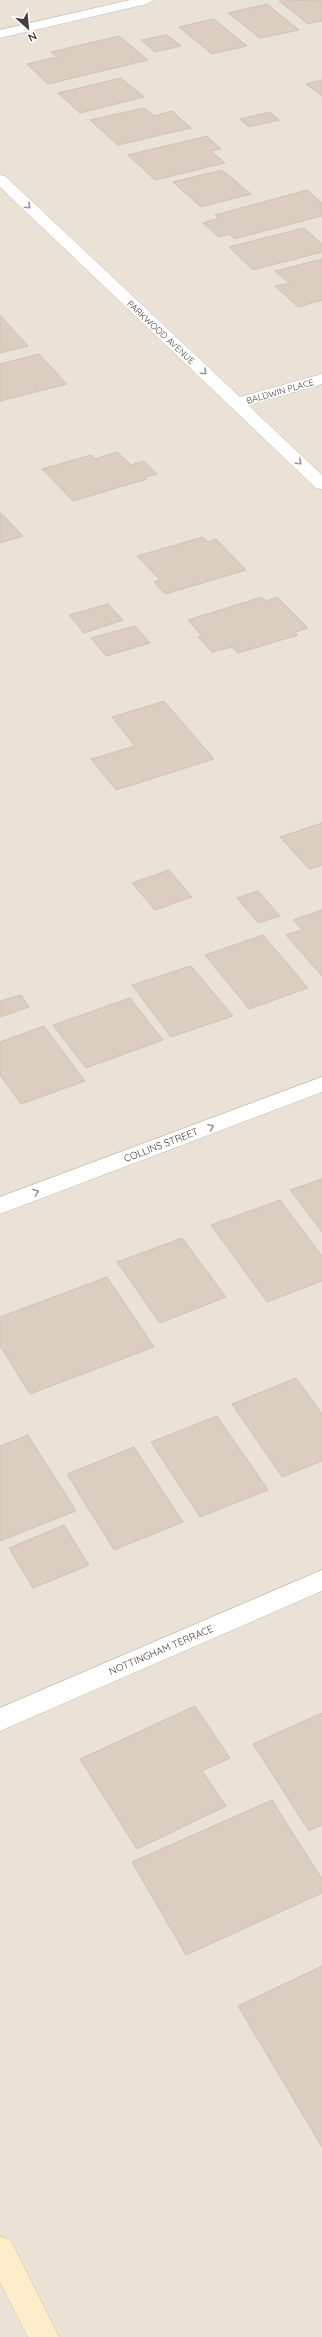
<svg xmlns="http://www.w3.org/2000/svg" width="322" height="2337" viewBox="0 0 322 2337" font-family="Quicksand,sans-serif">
<rect width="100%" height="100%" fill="#f6f0e9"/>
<path fill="#eae2d7" d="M 0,0 L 322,0 L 322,2337 L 0,2337 Z"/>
<path fill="#dbcec1" stroke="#d3c2b0" d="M 322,0 L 322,21 L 308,24 L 279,1 Z
M 267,4 L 299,30 L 260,38 L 228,13 Z
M 214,19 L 247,46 L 212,54 L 179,27 Z
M 167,35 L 181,46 L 155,52 L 141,40 Z
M 119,36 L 148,60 L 48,84 L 27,64 L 57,57 L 51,52 Z
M 121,78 L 144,97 L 80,113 L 58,93 Z
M 322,80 L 322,96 L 306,84 Z
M 144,108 L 154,116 L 172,111 L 191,128 L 118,145 L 90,120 Z
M 270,112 L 279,120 L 249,127 L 240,119 Z
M 207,136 L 221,149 L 211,151 L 225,163 L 155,180 L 128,155 Z
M 222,170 L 251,194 L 201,207 L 173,182 Z
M 307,190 L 322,203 L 322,216 L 234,239 L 229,234 L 219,237 L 203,223 L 219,218 L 215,215 Z
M 304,228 L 322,244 L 322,252 L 253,270 L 229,247 Z
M 322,259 L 322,300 L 298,307 L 275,286 L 289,283 L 275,271 Z
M 0,315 L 28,346 L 0,353 Z
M 39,354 L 67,384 L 0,401 L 0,364 Z
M 117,452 L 131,465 L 144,461 L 157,474 L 145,477 L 147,479 L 73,501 L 42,469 L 91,455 L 95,459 Z
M 0,512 L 23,536 L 0,543 Z
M 203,537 L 208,542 L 216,539 L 246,570 L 165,594 L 154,582 L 160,580 L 137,556 Z
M 262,597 L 266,601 L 277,597 L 308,628 L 295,632 L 298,635 L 238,653 L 232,647 L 212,652 L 198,637 L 202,636 L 188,620 Z
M 108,604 L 123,620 L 84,633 L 69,615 Z
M 135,626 L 150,643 L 106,656 L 91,638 Z
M 164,701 L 214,759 L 116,790 L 91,759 L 135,746 L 112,717 Z
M 322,823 L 322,865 L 309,869 L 280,837 Z
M 169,870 L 192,897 L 155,910 L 132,883 Z
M 258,891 L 280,916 L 258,923 L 237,898 Z
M 322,910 L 322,976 L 286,935 L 302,930 L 293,920 Z
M 263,935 L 308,988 L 249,1009 L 205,955 Z
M 191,966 L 233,1016 L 171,1037 L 132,985 Z
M 21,995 L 29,1007 L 0,1017 L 0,1001 Z
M 130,998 L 163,1040 L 86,1068 L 53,1025 Z
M 44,1026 L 85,1081 L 21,1104 L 0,1075 L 0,1042 Z
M 322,1179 L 322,1232 L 290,1190 Z
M 280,1200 L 322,1256 L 322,1281 L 267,1302 L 211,1225 Z
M 182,1238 L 226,1297 L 160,1323 L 117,1262 Z
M 107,1277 L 154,1347 L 30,1394 L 0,1346 L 0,1317 Z
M 296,1378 L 322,1414 L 322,1461 L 282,1477 L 232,1404 Z
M 217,1416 L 268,1490 L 200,1517 L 151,1442 Z
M 28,1435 L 76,1511 L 0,1541 L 0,1446 Z
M 134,1447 L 183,1522 L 114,1550 L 67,1474 Z
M 64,1525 L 89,1565 L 33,1588 L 9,1548 Z
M 195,1706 L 230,1758 L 202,1771 L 226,1806 L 137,1849 L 80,1759 Z
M 322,1713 L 322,1825 L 309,1831 L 253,1744 Z
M 272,1800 L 322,1879 L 322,1893 L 186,1955 L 132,1862 Z
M 322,1966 L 322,2147 L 238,2006 Z"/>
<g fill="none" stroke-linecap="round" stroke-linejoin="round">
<g stroke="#c5baae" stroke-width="1">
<path id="street" d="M 130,0 L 154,0 L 147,4 L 0,38 L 0,30 Z
M 0,175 L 5,176 L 240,397 L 322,374 L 322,384 L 248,405 L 322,475 L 322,489 L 316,488 L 0,187 Z
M 322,1077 L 322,1092 L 0,1214 L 0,1197 Z
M 322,1570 L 322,1591 L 0,1731 L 0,1708 Z"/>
</g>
<g stroke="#dbc298" stroke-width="1">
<path id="secondary" d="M 0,2236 L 11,2241 L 59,2337 L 28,2337 L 0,2282 Z"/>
</g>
<use href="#street" fill="#fff" fill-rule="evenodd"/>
<use href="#secondary" fill="#ffecca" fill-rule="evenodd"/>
</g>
<defs><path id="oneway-chevron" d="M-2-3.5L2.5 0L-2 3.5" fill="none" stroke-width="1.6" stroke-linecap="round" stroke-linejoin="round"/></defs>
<g stroke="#9b9691">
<use href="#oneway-chevron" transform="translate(28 206) rotate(43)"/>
<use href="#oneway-chevron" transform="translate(204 372) rotate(43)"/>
<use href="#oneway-chevron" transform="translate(299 462) rotate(43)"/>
<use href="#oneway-chevron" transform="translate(211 1127) rotate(-21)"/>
<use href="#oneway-chevron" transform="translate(36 1192) rotate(-21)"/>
</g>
<g text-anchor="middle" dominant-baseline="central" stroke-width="3" stroke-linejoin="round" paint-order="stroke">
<g font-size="9" fill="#4a4037" stroke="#fff">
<text transform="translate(161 332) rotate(43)">PARKWOOD AVENUE</text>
<text transform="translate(280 391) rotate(-16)">BALDWIN PLACE</text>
</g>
<g font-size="10" fill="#4a4037" stroke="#fff">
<text transform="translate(161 1145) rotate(-21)">COLLINS STREET</text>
<text transform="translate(161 1650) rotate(-23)">NOTTINGHAM TERRACE</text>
</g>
</g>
<g transform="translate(28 28) rotate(153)" stroke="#ffffff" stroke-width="3" paint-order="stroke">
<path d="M0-3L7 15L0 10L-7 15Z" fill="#4a4037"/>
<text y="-6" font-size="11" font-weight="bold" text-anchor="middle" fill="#4a4037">N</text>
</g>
</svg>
